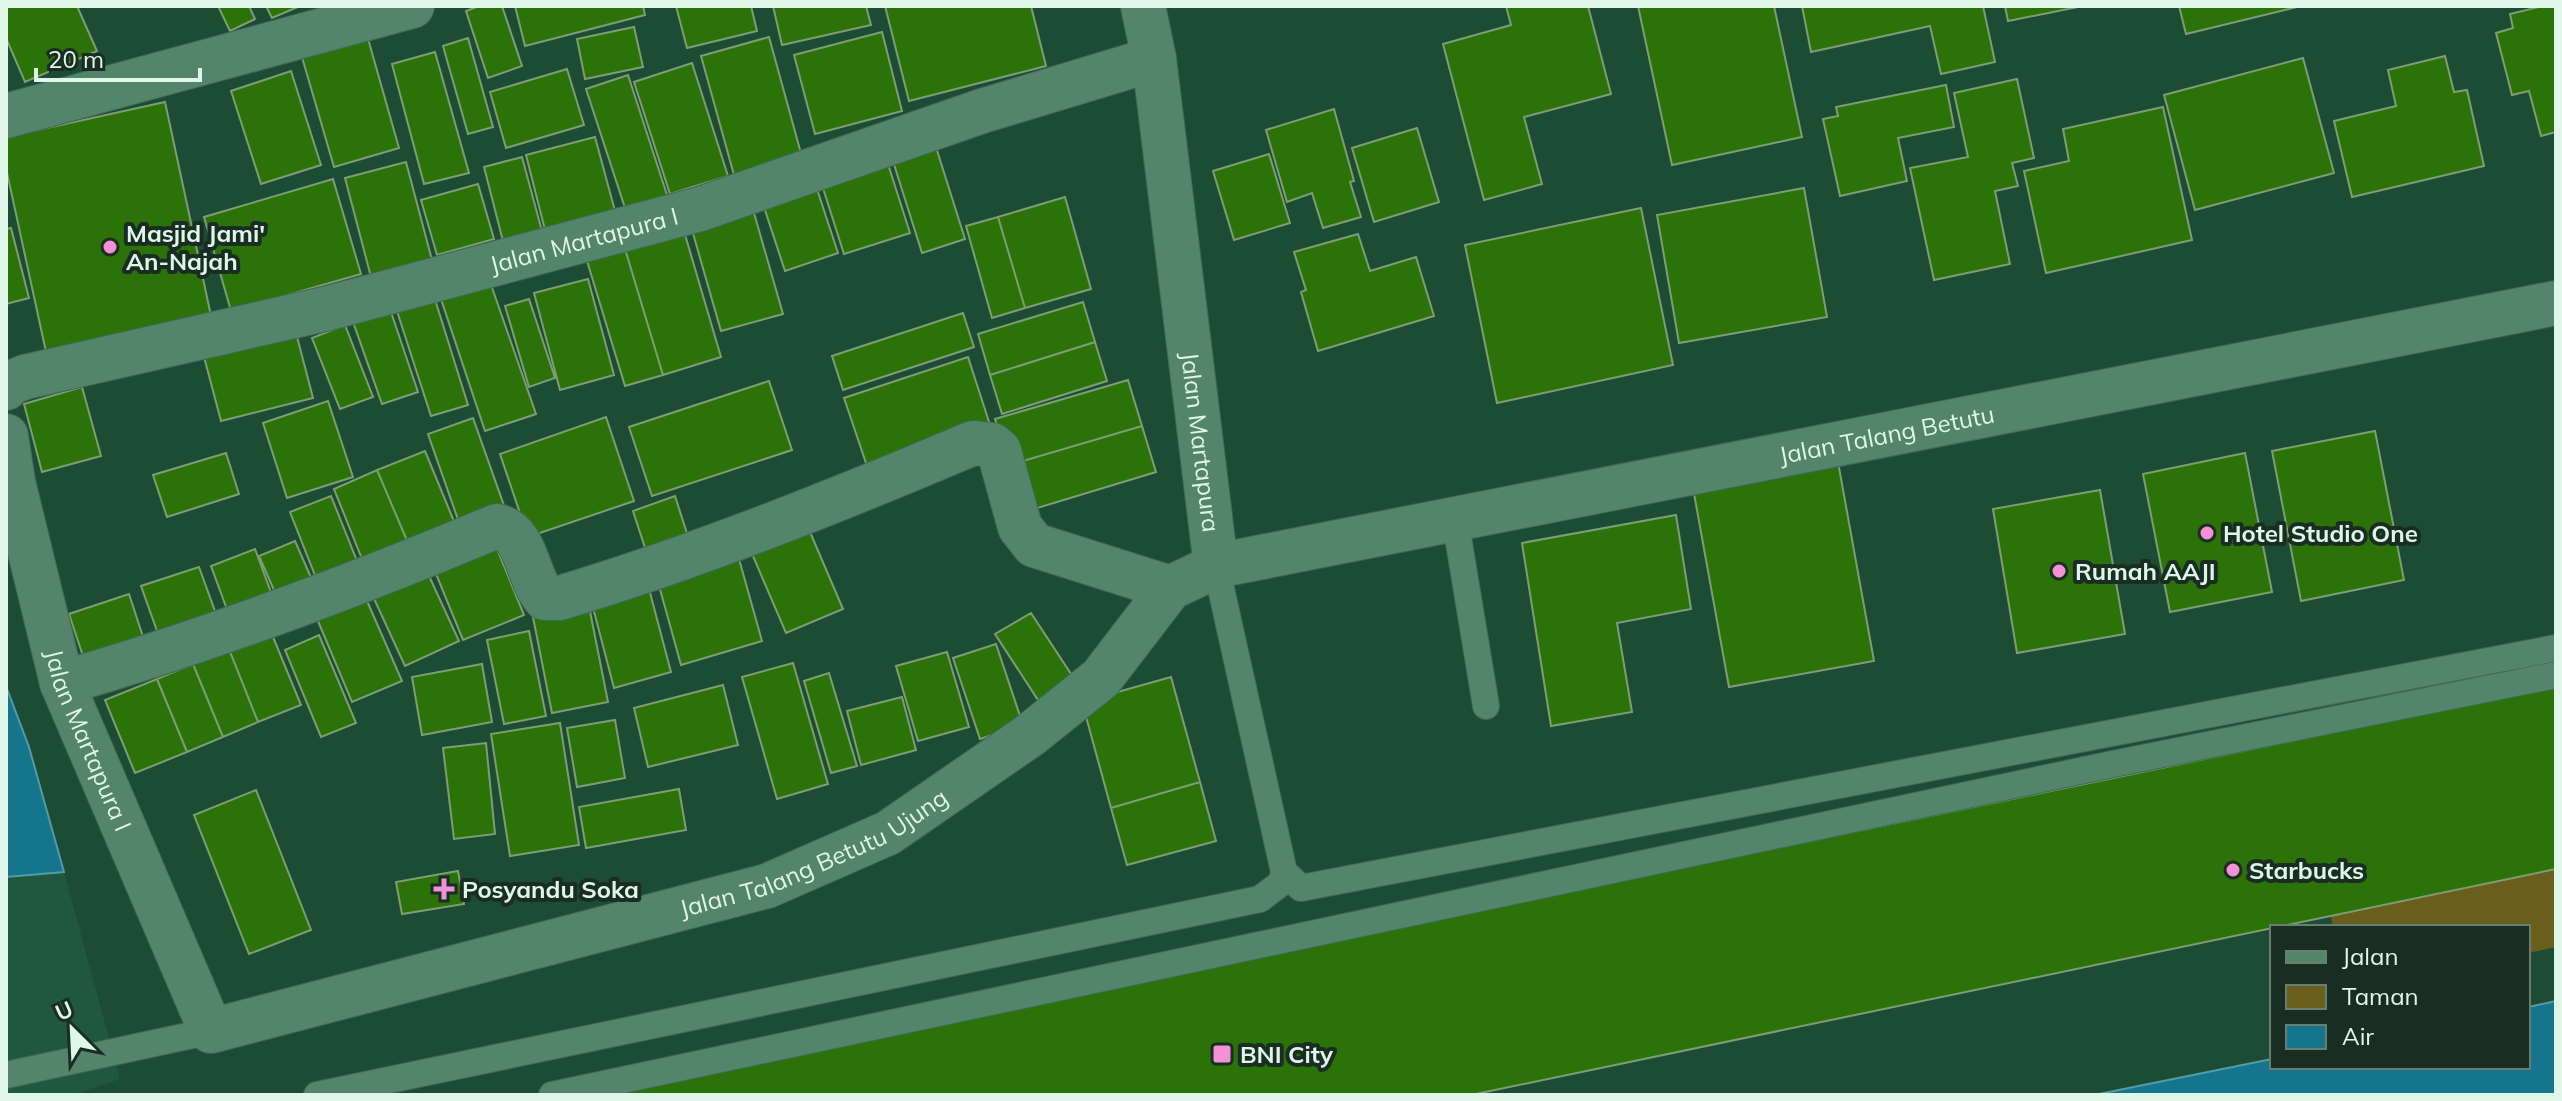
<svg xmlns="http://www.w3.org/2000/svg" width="2562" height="1101" viewBox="0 0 2562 1101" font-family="Mulish,sans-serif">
<rect width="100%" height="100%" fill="#1d4c34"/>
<path fill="#1f583c" d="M 64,872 L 120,1079 L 72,1095 L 6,1095 L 6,877 Z"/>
<path fill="#6a5e1d" d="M 2556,869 L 2556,947 L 2528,953 L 2528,927 L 2333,927 L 2331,916 Z"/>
<path fill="#15758c" stroke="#519ca8" stroke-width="2" d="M 6,686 L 29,747 L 64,872 L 6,877 Z
M 2556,1001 L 2556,1095 L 2094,1095 L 2272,1059 L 2272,1067 L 2528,1067 L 2528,1007 Z"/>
<path fill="#2b7209" stroke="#7e9d75" stroke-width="2" d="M 6,6 L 77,6 L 97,51 L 25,82 L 6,38 Z
M 218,6 L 249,6 L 255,19 L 230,31 Z
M 266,6 L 300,6 L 272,18 Z
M 479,6 L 502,6 L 522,66 L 488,78 L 466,11 Z
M 515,6 L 643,6 L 645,15 L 525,46 Z
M 676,6 L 751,6 L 757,31 L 687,48 Z
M 773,6 L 866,6 L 871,25 L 782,45 Z
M 885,6 L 1031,6 L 1046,66 L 909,101 Z
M 1506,6 L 1588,6 L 1611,94 L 1524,117 L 1542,184 L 1484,200 L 1443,44 L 1511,25 Z
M 1638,6 L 1774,6 L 1802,137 L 1672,165 Z
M 1802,6 L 1983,6 L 1995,62 L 1941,74 L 1930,26 L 1811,52 Z
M 2005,6 L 2083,6 L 2008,21 Z
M 2179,6 L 2301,6 L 2186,34 Z
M 2543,6 L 2556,6 L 2556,132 L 2541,136 L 2529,91 L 2512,95 L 2496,33 L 2513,28 L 2510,14 Z
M 363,21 L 399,148 L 334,167 L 297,40 Z
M 634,27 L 643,67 L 585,79 L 577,39 Z
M 882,32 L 902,111 L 815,134 L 794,55 Z
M 769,37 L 802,157 L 734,175 L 701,56 Z
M 468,38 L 493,127 L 468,134 L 443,46 Z
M 435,52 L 469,173 L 424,184 L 392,64 Z
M 2445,56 L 2454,92 L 2467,90 L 2484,166 L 2352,197 L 2334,121 L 2396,106 L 2388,70 Z
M 2303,58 L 2334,173 L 2195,210 L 2164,95 Z
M 692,63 L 728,176 L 670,194 L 634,82 Z
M 567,69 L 584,125 L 506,148 L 490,92 Z
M 291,71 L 321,165 L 261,184 L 231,91 Z
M 628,75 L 668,198 L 626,211 L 586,89 Z
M 2017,79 L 2034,158 L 2012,163 L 2018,186 L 1995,191 L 2010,264 L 1934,280 L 1910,168 L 1968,157 L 1954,93 Z
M 1946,85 L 1954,127 L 1898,138 L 1907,181 L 1840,196 L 1823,119 L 1838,116 L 1836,107 Z
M 165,102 L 213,325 L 48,361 L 6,168 L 6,137 Z
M 2163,107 L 2192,240 L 2046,273 L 2024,171 L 2069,161 L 2063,129 Z
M 1334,109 L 1354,181 L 1350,182 L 1361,217 L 1323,228 L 1312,193 L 1287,202 L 1266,130 Z
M 1417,128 L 1439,202 L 1374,222 L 1352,148 Z
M 595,137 L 615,211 L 545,230 L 526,155 Z
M 935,144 L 965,239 L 922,253 L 892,158 Z
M 1269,154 L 1290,223 L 1234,240 L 1213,171 Z
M 522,157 L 543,235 L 504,245 L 484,167 Z
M 887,161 L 910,233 L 844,254 L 821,182 Z
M 406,162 L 432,260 L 371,277 L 345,178 Z
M 333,179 L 361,274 L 231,311 L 204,217 Z
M 478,184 L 494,239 L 437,255 L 421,200 Z
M 816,186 L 838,253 L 785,271 L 763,204 Z
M 1804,188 L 1827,317 L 1679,343 L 1657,215 Z
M 1065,197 L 1091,289 L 1025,308 L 998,217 Z
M 752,206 L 783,314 L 721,331 L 690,223 Z
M 1641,208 L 1673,365 L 1497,403 L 1465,245 Z
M 998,217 L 1025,308 L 992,318 L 966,226 Z
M 681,221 L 721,357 L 663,375 L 622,239 Z
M 11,228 L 29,298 L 6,304 L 6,229 Z
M 1358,234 L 1370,271 L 1416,257 L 1434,316 L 1318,351 L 1301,292 L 1306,290 L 1294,252 Z
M 622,239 L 663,375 L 625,386 L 584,251 Z
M 488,276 L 536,414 L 485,431 L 439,293 Z
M 588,279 L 614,375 L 560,390 L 534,293 Z
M 433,293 L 468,405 L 431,416 L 395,305 Z
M 529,299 L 555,378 L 529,387 L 505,306 Z
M 1083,302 L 1095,342 L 990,375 L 978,334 Z
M 388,303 L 418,392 L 382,404 L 351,316 Z
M 963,313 L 974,347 L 843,390 L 832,356 Z
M 345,325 L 373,397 L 340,409 L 312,338 Z
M 295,329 L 313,398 L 221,421 L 203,353 Z
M 1095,342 L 1107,381 L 1002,414 L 990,375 Z
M 968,357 L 991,428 L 868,469 L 844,398 Z
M 1128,380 L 1142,426 L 1009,465 L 995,419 Z
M 769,381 L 792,450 L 652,496 L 629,427 Z
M 82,387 L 101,456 L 42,472 L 24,404 Z
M 328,401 L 353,477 L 287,498 L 263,423 Z
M 606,417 L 634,501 L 528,537 L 500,454 Z
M 473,418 L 507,514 L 462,531 L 428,434 Z
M 1142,426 L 1156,472 L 1024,512 L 1009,465 Z
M 2375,431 L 2404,580 L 2301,601 L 2272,451 Z
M 425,451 L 458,531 L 411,550 L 377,470 Z
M 226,453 L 239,494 L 167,517 L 153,475 Z
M 2245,453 L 2272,592 L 2170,612 L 2143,474 Z
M 1838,462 L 1874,661 L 1729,687 L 1693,488 Z
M 377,470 L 411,550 L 366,569 L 334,489 Z
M 2100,490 L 2125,634 L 2017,653 L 1993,509 Z
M 331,496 L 361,571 L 320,588 L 290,512 Z
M 675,496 L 692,549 L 650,563 L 633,511 Z
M 1676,515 L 1691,609 L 1617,623 L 1632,712 L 1551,726 L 1522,543 Z
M 807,525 L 843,609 L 786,633 L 750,549 Z
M 493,539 L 524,615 L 463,640 L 432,564 Z
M 295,541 L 316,589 L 280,604 L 259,556 Z
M 255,549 L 276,606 L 232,623 L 211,566 Z
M 739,559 L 762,641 L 681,665 L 658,582 Z
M 424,565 L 459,641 L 405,666 L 370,590 Z
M 199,567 L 220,625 L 162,645 L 141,586 Z
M 648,585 L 671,672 L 614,688 L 591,600 Z
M 129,594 L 147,649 L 87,668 L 69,614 Z
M 364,594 L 402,681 L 352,702 L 315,614 Z
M 588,601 L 608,702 L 552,713 L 532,612 Z
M 1031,613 L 1073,677 L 1038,700 L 995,634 Z
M 529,631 L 546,716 L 504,724 L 487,640 Z
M 271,632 L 301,705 L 258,722 L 229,649 Z
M 319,635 L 356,723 L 321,737 L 285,650 Z
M 996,644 L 1023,725 L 980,739 L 953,658 Z
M 229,649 L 258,722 L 223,737 L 193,664 Z
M 947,652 L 969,727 L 918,741 L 896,666 Z
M 793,663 L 828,784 L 777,799 L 742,677 Z
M 193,664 L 223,737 L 187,752 L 157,679 Z
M 482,664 L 492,722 L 422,735 L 412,677 Z
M 829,673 L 857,766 L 831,773 L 804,681 Z
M 1171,677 L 1200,782 L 1111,808 L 1082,702 Z
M 157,679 L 187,752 L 135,773 L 105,700 Z
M 723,685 L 738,745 L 648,767 L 634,708 Z
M 2556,686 L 2556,869 L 1471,1095 L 589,1095 Z
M 902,697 L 916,750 L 861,765 L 847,711 Z
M 615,720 L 625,778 L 577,787 L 567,728 Z
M 560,723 L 579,845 L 510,856 L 491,734 Z
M 486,743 L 495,834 L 454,839 L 443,748 Z
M 1200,782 L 1216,841 L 1127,865 L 1111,808 Z
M 679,789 L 686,830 L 586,848 L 579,807 Z
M 256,790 L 311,930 L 249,954 L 194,815 Z
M 458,871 L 464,904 L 402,914 L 396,882 Z"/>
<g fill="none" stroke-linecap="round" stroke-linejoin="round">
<g stroke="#3e6955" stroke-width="28">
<path id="lane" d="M 1455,519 L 1486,706
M 1216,566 L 1284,872 L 1301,888 L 2556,648
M 6,1075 L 211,1031
M 317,1095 L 1260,899 L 1281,883 L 1284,872
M 552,1095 L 2108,765 L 2556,675"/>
</g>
<g stroke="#3e6955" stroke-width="46">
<g id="street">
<path id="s1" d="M 1143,6 L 1154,59 L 1216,566"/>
<path d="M 6,116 L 412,6"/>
<path id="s2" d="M 6,388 L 10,383 L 25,377 L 329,308 L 700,209 L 982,111 L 1154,59"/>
<path id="s3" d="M 6,436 L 13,482 L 62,683 L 211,1031 L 767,886 L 888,833 L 1030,735 L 1101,678 L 1170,588 L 1216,566 L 2556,303"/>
<path d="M 62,683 C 211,640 354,586 497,526 C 528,533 526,576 545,598 L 560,598 C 702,555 836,501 973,443 L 992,445 L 999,451 L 1020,527 L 1034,545 L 1170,588"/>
</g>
</g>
<use href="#lane" stroke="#548469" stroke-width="26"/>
<use href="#street" stroke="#548469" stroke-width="44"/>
</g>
<g fill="#f391d6" stroke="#192d22" stroke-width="3">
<circle cx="110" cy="247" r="8"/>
<circle cx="2207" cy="533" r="8"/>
<circle cx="2059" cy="571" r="8"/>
<circle cx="2233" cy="870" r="8"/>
<path d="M440 877h8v8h8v8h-8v8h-8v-8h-8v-8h8z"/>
<rect x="1212" y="1044" width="20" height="20" rx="4"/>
</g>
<g text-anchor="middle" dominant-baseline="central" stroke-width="8" stroke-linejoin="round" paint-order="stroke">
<g font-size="24" font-weight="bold" fill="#def7e8" stroke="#192d22" text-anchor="start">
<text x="126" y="233">Masjid Jami'<tspan x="126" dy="28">An-Najah</tspan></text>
<text x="2223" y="533">Hotel Studio One</text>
<text x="2075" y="571">Rumah AAJI</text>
<text x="2249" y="870">Starbucks</text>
<text x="462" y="889">Posyandu Soka</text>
<text x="1240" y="1054">BNI City</text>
</g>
<g font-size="24" fill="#def7e8" stroke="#192d22">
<text stroke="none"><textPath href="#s2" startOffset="598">Jalan Martapura I</textPath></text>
<text stroke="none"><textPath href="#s3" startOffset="2450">Jalan Talang Betutu</textPath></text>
<text stroke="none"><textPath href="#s1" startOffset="440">Jalan Martapura</textPath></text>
<text stroke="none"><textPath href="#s3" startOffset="316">Jalan Martapura I</textPath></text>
<text stroke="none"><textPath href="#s3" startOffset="1262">Jalan Talang Betutu Ujung</textPath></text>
</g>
</g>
<rect width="2562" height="1101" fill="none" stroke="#def7e8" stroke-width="16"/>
<rect x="2270" y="925" width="260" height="144" fill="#192d22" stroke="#687e71" stroke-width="2"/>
<rect x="2286" y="951" width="40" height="12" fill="#548469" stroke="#687e71" stroke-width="2"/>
<text x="2342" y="965" font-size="24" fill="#def7e8">Jalan</text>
<rect x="2286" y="985" width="40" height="24" fill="#6a5e1d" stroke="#687e71" stroke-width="2"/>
<text x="2342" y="1005" font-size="24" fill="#def7e8">Taman</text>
<rect x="2286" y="1025" width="40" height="24" fill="#15758c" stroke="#687e71" stroke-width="2"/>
<text x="2342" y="1045" font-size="24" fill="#def7e8">Air</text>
<g transform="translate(72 1029) rotate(336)" stroke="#192d22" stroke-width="6" paint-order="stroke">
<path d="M0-6L14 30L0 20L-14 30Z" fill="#def7e8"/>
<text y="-12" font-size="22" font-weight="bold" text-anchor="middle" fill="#def7e8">U</text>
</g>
<path d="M36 68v12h164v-12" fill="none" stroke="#def7e8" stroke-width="4"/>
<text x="48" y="68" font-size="24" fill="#def7e8" stroke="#192d22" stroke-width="6" paint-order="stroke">20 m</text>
</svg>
